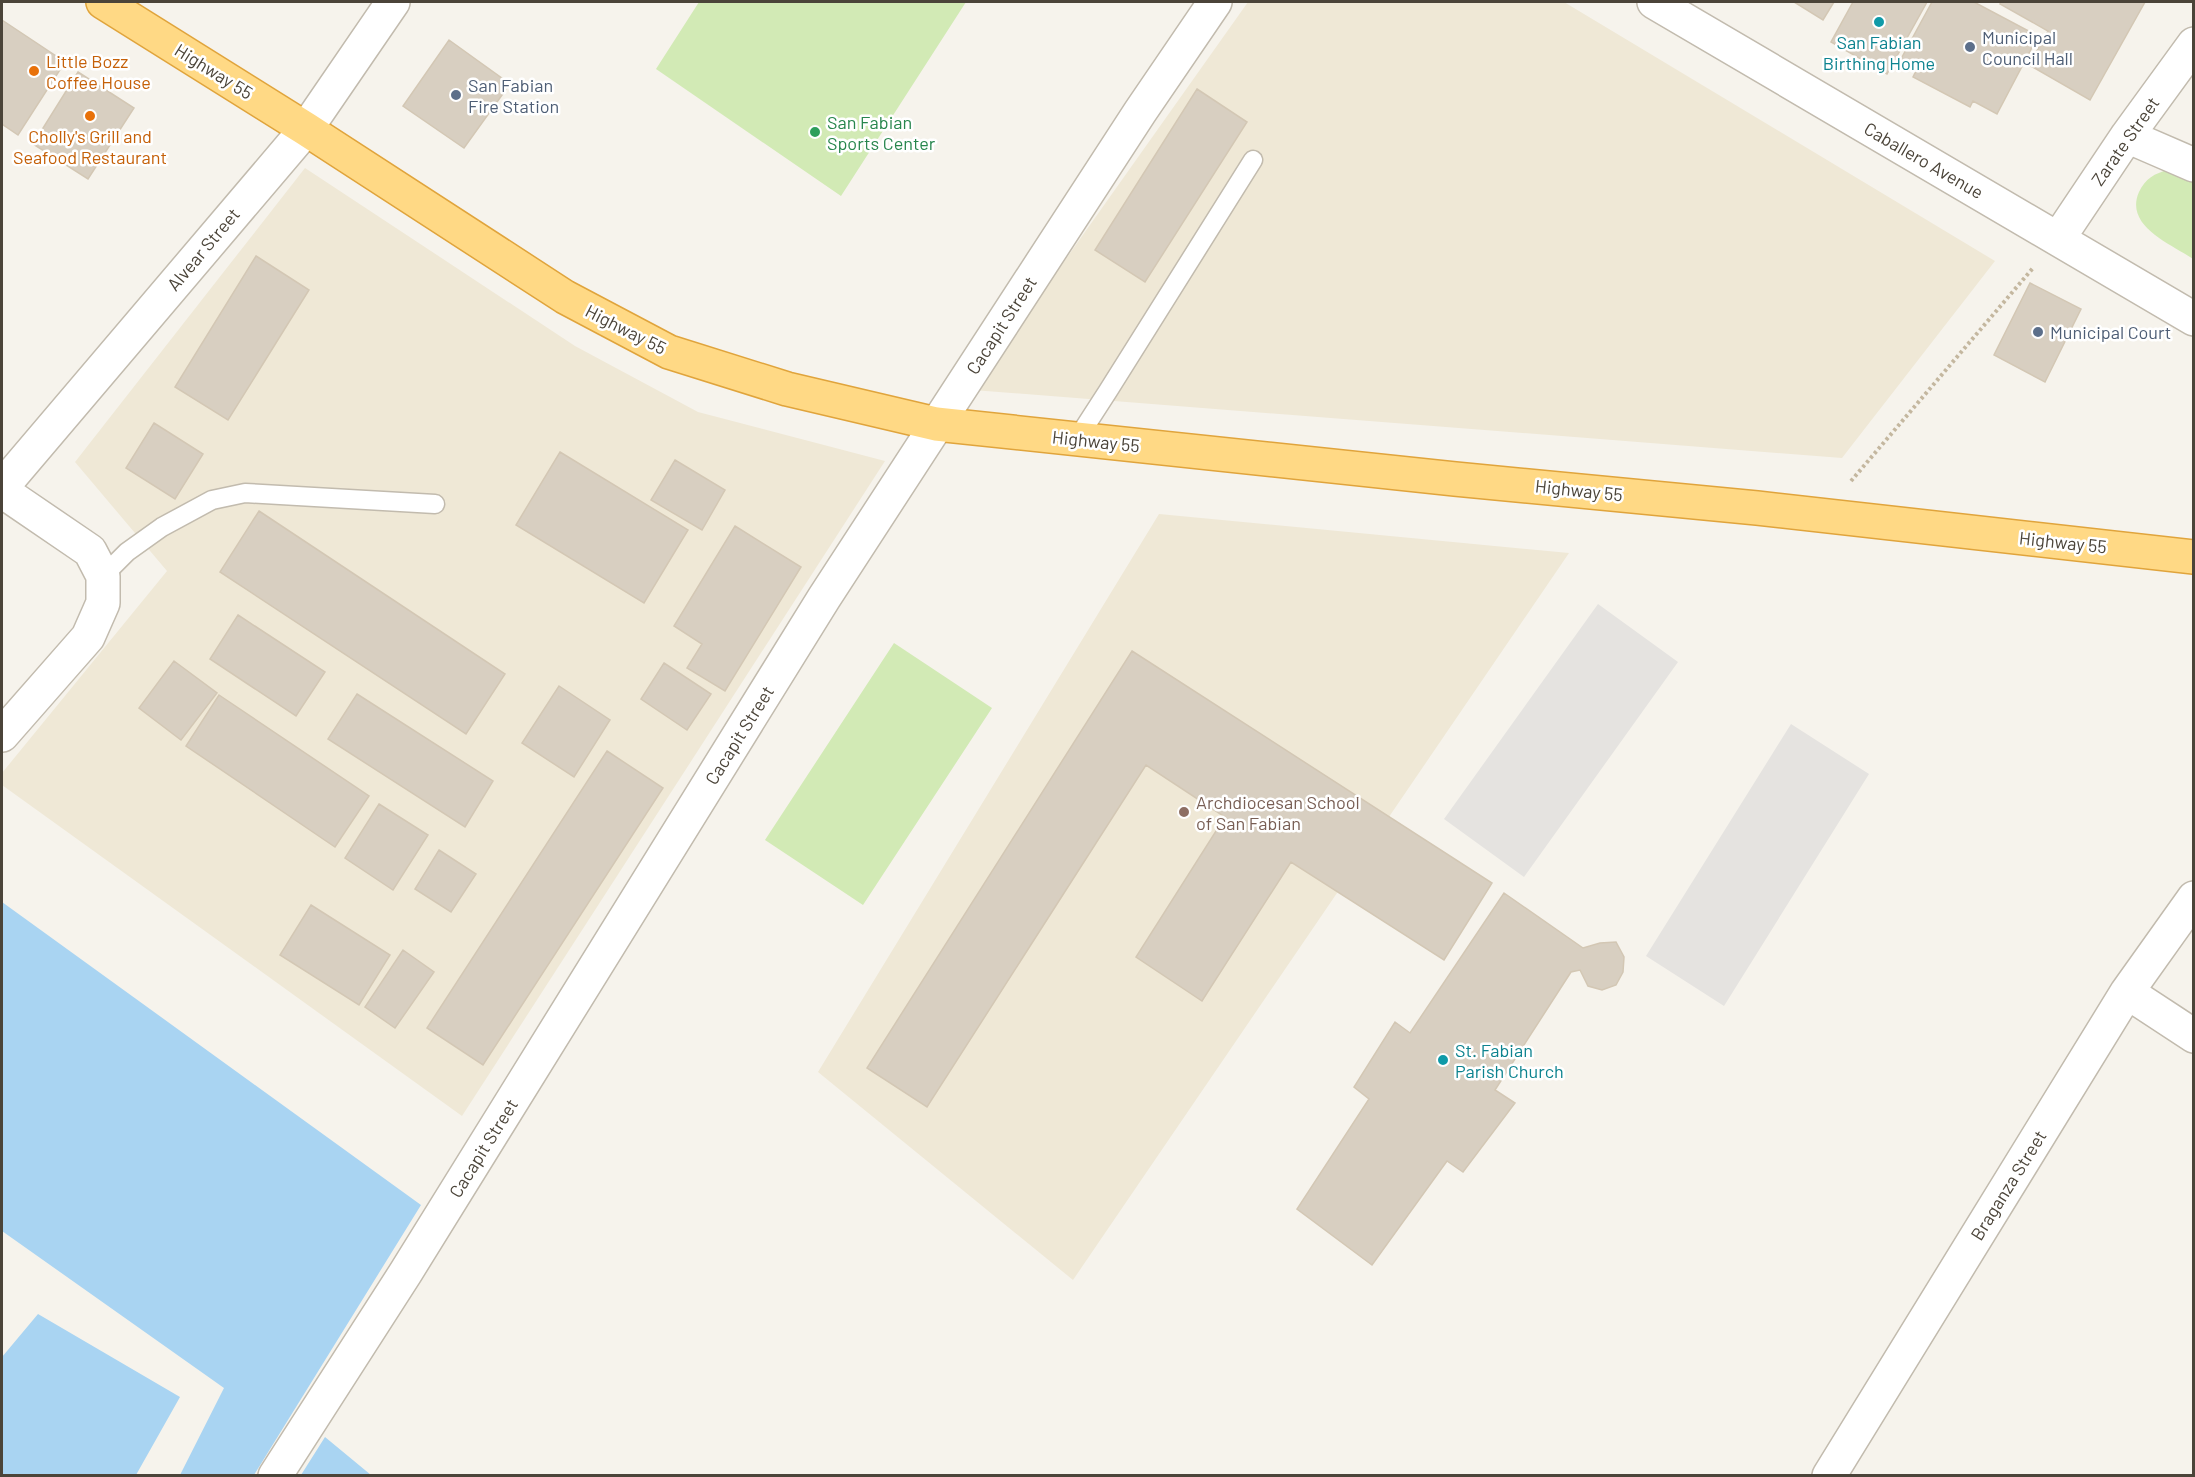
<svg xmlns="http://www.w3.org/2000/svg" width="2195" height="1477" viewBox="0 0 2195 1477" font-family="Barlow,sans-serif">
<rect width="100%" height="100%" fill="#f6f3ec"/>
<path fill="#efe8d6" d="M 1248,2 L 1564,2 L 1995,261 L 1842,458 L 973,390 Z
M 305,168 L 575,346 L 698,412 L 885,461 L 462,1116 L 2,785 L 2,773 L 167,571 L 75,462 Z
M 1159,514 L 1569,553 L 1073,1280 L 818,1072 Z"/>
<path fill="#d2eab5" d="M 699,2 L 966,2 L 841,196 L 656,69 Z
M 2168,170 L 2193,175 L 2193,259 C 2171,244 2124,226 2139,192 C 2145,179 2155,173 2168,170 Z
M 894,643 L 992,708 L 863,905 L 765,840 Z"/>
<path fill="#e5e3e0" d="M 1598,604 L 1678,662 L 1524,877 L 1444,819 Z
M 1791,724 L 1869,774 L 1724,1006 L 1646,956 Z"/>
<path fill="#a9d4f2" d="M 2,902 L 421,1205 L 254,1475 L 180,1475 L 224,1388 L 2,1231 Z
M 38,1314 L 180,1397 L 136,1475 L 2,1475 L 2,1357 Z
M 325,1437 L 371,1475 L 301,1475 Z"/>
<path fill="#d8cfc1" stroke="#d3c7b4" stroke-width="1.5" d="M 1794,2 L 1834,2 L 1823,20 Z
M 1853,2 L 1927,2 L 1887,74 L 1831,42 Z
M 1932,2 L 1974,2 L 2038,36 L 1997,114 L 1973,101 L 1970,107 L 1913,77 L 1918,67 L 1901,59 Z
M 2001,2 L 2145,2 L 2090,100 L 2029,65 L 2048,31 L 2000,4 Z
M 2,20 L 65,62 L 18,135 L 2,124 Z
M 449,40 L 510,84 L 464,148 L 403,106 Z
M 78,72 L 134,108 L 88,179 L 33,144 Z
M 1197,89 L 1247,122 L 1145,282 L 1095,250 Z
M 256,256 L 309,290 L 228,420 L 175,387 Z
M 2030,283 L 2081,309 L 2045,382 L 1994,355 Z
M 154,423 L 203,454 L 175,499 L 126,468 Z
M 560,452 L 688,530 L 644,603 L 516,525 Z
M 675,460 L 725,490 L 702,530 L 651,500 Z
M 259,511 L 505,674 L 466,734 L 220,572 Z
M 735,526 L 801,567 L 725,691 L 687,668 L 702,644 L 674,626 Z
M 238,615 L 325,672 L 296,716 L 210,659 Z
M 1132,651 L 1492,883 L 1444,960 L 1291,862 L 1202,1001 L 1136,957 L 1225,817 L 1146,765 L 927,1107 L 867,1068 Z
M 174,661 L 217,693 L 181,740 L 139,708 Z
M 664,663 L 711,694 L 687,730 L 641,699 Z
M 559,686 L 610,720 L 574,777 L 522,743 Z
M 357,694 L 493,781 L 465,827 L 328,739 Z
M 219,695 L 369,796 L 335,847 L 186,746 Z
M 607,751 L 663,788 L 483,1065 L 427,1028 Z
M 379,804 L 428,835 L 393,890 L 345,858 Z
M 439,850 L 476,874 L 451,912 L 415,889 Z
M 1504,893 L 1583,948 L 1600,943 L 1616,942 L 1624,957 L 1623,972 L 1616,985 L 1602,990 L 1588,986 L 1580,970 L 1571,972 L 1495,1090 L 1515,1103 L 1463,1172 L 1447,1161 L 1372,1265 L 1297,1209 L 1369,1099 L 1354,1087 L 1395,1022 L 1410,1033 Z
M 311,905 L 390,955 L 359,1005 L 280,955 Z
M 403,950 L 434,972 L 395,1028 L 365,1007 Z"/>
<g fill="none" stroke-linecap="round" stroke-linejoin="round">
<g stroke="#c2bbae" stroke-width="21">
<path id="service" d="M 1077,439 L 1108,391 L 1253,160
M 103,576 L 127,552 L 162,527 L 212,500 L 245,493 L 435,504"/>
</g>
<g stroke="#c2bbae" stroke-width="36">
<path id="minor" d="M 1654,2 L 2194,319
M 2127,136 L 2194,165
M 2058,239 L 2127,136 L 2194,44
M 2,487 L 306,129 L 393,2
M 2,491 L 90,551 L 103,576 L 103,603 L 88,637 L 2,735
M 2127,992 L 2194,1036
M 275,1476 L 406,1272 L 824,598 L 1140,112 L 1215,2
M 1829,1476 L 2127,992 L 2194,898"/>
</g>
<g stroke="#e0a43c" stroke-width="36">
<path id="trunk" d="M 103,2 L 306,129 L 565,297 L 669,352 L 787,389 L 936,424 L 1455,479 L 1757,508 L 2194,557"/>
</g>
<path stroke="#c4b79f" stroke-width="4" stroke-dasharray="3 3" stroke-linecap="butt" d="M 1851,481 L 2033,268"/>
<use href="#service" stroke="#fff" stroke-width="18"/>
<use href="#minor" stroke="#fff" stroke-width="33"/>
<use href="#trunk" stroke="#ffd985" stroke-width="33"/>
</g>
<g fill="#0f9aa8" stroke="#fff" stroke-width="2">
<circle cx="1879" cy="22" r="6"/>
<circle cx="1443" cy="1060" r="6"/>
</g>
<g fill="#5c6f8a" stroke="#fff" stroke-width="2">
<circle cx="1970" cy="47" r="6"/>
<circle cx="456" cy="95" r="6"/>
<circle cx="2038" cy="332" r="6"/>
</g>
<g fill="#e8710a" stroke="#fff" stroke-width="2">
<circle cx="34" cy="71" r="6"/>
<circle cx="90" cy="116" r="6"/>
</g>
<circle fill="#2e9e5b" stroke="#fff" stroke-width="2" cx="815" cy="132" r="6"/>
<circle fill="#8d6e63" stroke="#fff" stroke-width="2" cx="1184" cy="812" r="6"/>
<g text-anchor="middle" dominant-baseline="central" stroke-width="5" stroke-linejoin="round" paint-order="stroke">
<g font-size="18" fill="#4e5e75" stroke="#fff" text-anchor="start">
<text x="1982" y="37">Municipal<tspan x="1982" dy="21">Council Hall</tspan></text>
<text x="468" y="85">San Fabian<tspan x="468" dy="21">Fire Station</tspan></text>
<text x="2050" y="332">Municipal Court</text>
</g>
<g font-size="18" fill="#0d838f" stroke="#fff">
<text x="1879" y="42">San Fabian<tspan x="1879" dy="21">Birthing Home</tspan></text>
<text x="1455" y="1050" text-anchor="start">St. Fabian<tspan x="1455" dy="21">Parish Church</tspan></text>
</g>
<g font-size="18" fill="#c56008" stroke="#fff" text-anchor="start">
<text x="46" y="61">Little Bozz<tspan x="46" dy="21">Coffee House</tspan></text>
<text x="90" y="136" text-anchor="middle">Cholly's Grill and<tspan x="90" dy="21">Seafood Restaurant</tspan></text>
</g>
<g font-size="18" fill="#4b4439" stroke="#fff">
<text transform="translate(214 71) rotate(32)">Highway 55</text>
<text transform="translate(2125 141) rotate(-55)">Zarate Street</text>
<text transform="translate(1924 160) rotate(30)">Caballero Avenue</text>
<text transform="translate(203 249) rotate(-50)">Alvear Street</text>
<text transform="translate(1001 325) rotate(-57)">Cacapit Street</text>
<text transform="translate(626 329) rotate(27)">Highway 55</text>
<text transform="translate(1096 441) rotate(6)">Highway 55</text>
<text transform="translate(1579 490) rotate(6)">Highway 55</text>
<text transform="translate(2063 542) rotate(6)">Highway 55</text>
<text transform="translate(739 735) rotate(-58)">Cacapit Street</text>
<text transform="translate(483 1148) rotate(-58)">Cacapit Street</text>
<text transform="translate(2008 1185) rotate(-58)">Braganza Street</text>
</g>
<g font-size="18" fill="#27864d" stroke="#fff" text-anchor="start">
<text x="827" y="122">San Fabian<tspan x="827" dy="21">Sports Center</tspan></text>
</g>
<g font-size="18" fill="#785e54" stroke="#fff" text-anchor="start">
<text x="1196" y="802">Archdiocesan School<tspan x="1196" dy="21">of San Fabian</tspan></text>
</g>
</g>
<rect width="2195" height="1477" fill="none" stroke="#4b4439" stroke-width="6"/>
</svg>
